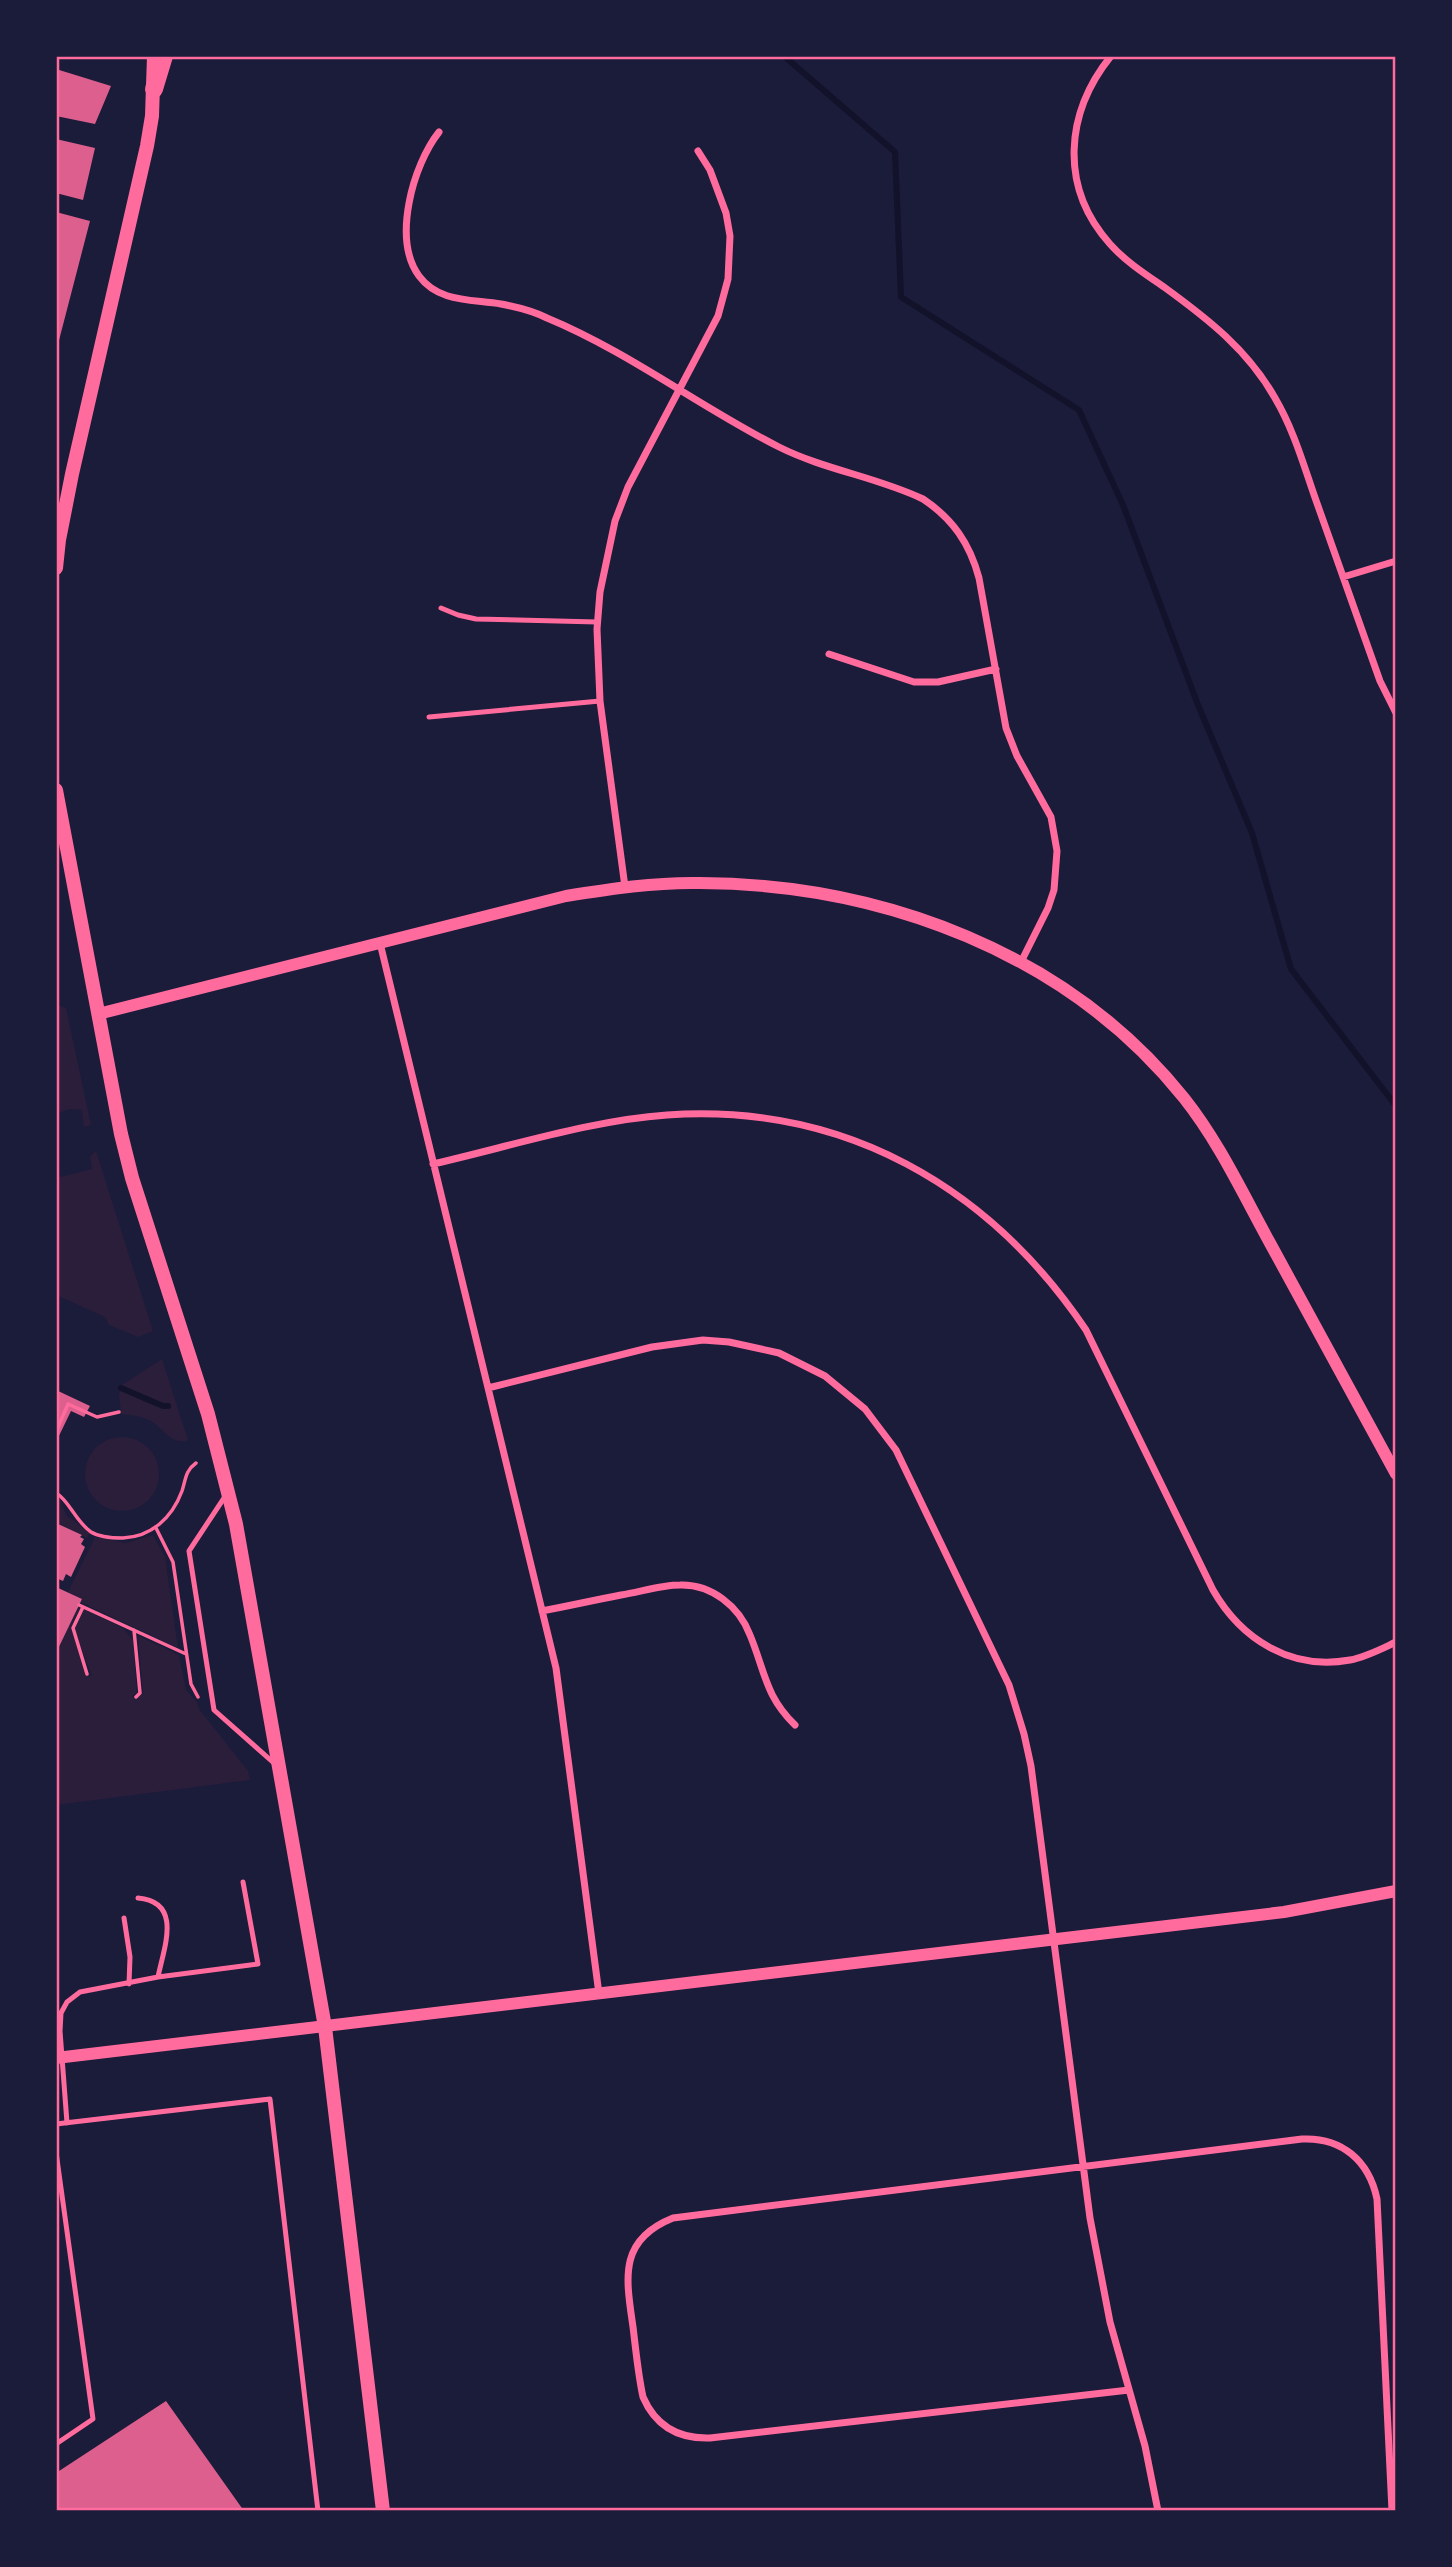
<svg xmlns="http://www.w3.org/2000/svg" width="1452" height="2567" viewBox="0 0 1452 2567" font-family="Rubik,sans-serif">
<rect width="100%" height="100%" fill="#1b1b3a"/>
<path fill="#2a1e3b" d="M 56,1004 L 66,1008 L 91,1125 L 84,1127 L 82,1110 L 70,1109 L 56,1114 Z
M 96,1151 L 153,1331 L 138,1337 L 109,1325 L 105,1317 L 56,1295 L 56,1164 L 60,1177 L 92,1169 L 90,1157 Z
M 162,1359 L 188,1440 C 171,1446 163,1427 149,1420 C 141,1416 131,1415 121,1414 L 119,1395 L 122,1385 Z
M85 1474a37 37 0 1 1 74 0a37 37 0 1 1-74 0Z
M 56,1497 L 60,1499 L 66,1515 L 90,1533 L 87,1538 L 56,1522 Z
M 153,1535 L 165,1557 L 178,1648 L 80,1602 L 82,1599 L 68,1592 L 95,1537 L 126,1543 Z
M 78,1607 L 80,1608 L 71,1627 L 86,1676 L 92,1676 L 74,1629 L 83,1609 L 123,1628 L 133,1640 L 137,1692 L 132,1696 L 136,1700 L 143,1693 L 138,1636 L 179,1655 L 186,1690 L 197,1702 L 199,1709 L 248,1771 L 250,1780 L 56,1805 L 56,1653 Z"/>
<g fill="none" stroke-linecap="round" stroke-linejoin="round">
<path stroke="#12122b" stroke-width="6" d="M 784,56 L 895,152 L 901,297 L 1079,410 L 1123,505 L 1198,705 L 1252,833 L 1291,969 L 1396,1106
M 121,1388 L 163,1406 L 168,1406"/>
</g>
<path fill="#dd5f8e" d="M 56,69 L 111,86 L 95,124 L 56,116 Z
M 56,139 L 95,148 L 83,200 L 56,193 Z
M 56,212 L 90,221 L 57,348 L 56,348 Z
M 56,1390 L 90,1406 L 84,1417 L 71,1411 L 56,1442 Z
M 56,1523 L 82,1535 L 80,1537 L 84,1539 L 81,1544 L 85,1547 L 71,1577 L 66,1574 L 63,1581 L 56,1578 Z
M 56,1587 L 82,1599 L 56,1653 Z
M 166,2401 L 244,2511 L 56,2511 L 56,2473 Z"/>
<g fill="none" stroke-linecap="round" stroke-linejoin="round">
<path stroke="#ff6b9d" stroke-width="3.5" d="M 56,1432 L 68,1404 L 97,1417 L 119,1412
M 56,1493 C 69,1500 75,1521 91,1532 C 99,1537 113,1538 123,1538 C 151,1537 172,1518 182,1491 C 186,1479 185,1471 196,1463
M 156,1528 L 173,1562 L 191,1684 L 198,1697
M 79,1605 L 186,1654
M 83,1607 L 73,1628 L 87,1674
M 134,1630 L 140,1693 L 136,1697"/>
<path stroke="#ff6b9d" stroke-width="5" d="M 441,608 L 458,615 L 476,619 L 597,622
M 429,717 L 600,701
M 226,1495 L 189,1551 L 214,1710 L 275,1764
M 138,1898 C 183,1902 164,1947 158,1977
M 124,1918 L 130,1957 L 129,1984
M 67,2123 L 60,2031 L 61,2013 L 67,2002 L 80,1992 L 158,1977 L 258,1964 L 243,1882
M 56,2124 L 270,2099 L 318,2511
M 56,2152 L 93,2419 L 56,2444"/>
<path stroke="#ff6b9d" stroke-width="7" d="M 1111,56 C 1065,113 1059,187 1110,244 C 1125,261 1145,274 1164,287 C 1208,319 1248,350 1275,398 C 1295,432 1305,470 1318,506 C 1339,565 1360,623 1380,681 L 1396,713
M 439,132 C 413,165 392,239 419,276 C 439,303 472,299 501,304 C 517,307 533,311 547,318 C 629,352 700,407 779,447 C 825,470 877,477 923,499 C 953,519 970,544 979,578 L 1006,728 L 1017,756 L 1051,817 L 1057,851 L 1054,890 L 1048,908 L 1021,962
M 1343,577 L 1396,561
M 829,654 L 914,682 L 938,682 L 996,669
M 625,887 L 600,701 L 597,629 L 600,592 L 615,521 L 628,487 L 718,316 L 728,279 L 730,236 L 726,213 L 710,170 L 698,151
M 380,943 L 556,1668 L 599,1994
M 433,1164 C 508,1147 592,1120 667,1115 C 844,1103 989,1186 1086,1330 L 1213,1590 C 1241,1639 1291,1671 1350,1660 C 1366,1657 1381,1649 1396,1642
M 488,1388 L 652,1347 L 703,1340 L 729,1342 L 779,1353 L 825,1376 L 865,1409 L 896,1450 L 1009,1685 L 1024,1734 L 1031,1766 L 1090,2218 L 1110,2322 L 1145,2446 L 1158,2511
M 542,1611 C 568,1606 595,1600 621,1595 C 640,1592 661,1585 680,1585 C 711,1584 739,1606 750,1635 C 765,1671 765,1696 795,1725
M 1129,2390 L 710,2438 C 679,2439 656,2427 643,2397 C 638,2374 636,2351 633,2327 C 626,2278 618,2240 673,2218 L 1302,2139 C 1342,2137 1369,2161 1377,2199 L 1392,2511"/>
<path stroke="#ff6b9d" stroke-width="12" d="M 98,1014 L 566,896 C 610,889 655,882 700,883 C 883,884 1068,953 1184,1098 C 1219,1142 1243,1194 1270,1243 C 1312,1320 1354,1397 1396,1474
M 56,2058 L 1284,1912 L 1396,1891"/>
<path stroke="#ff6b9d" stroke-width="14" d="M 56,568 L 59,540 L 72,474 L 147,146 L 152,116 L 154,56
M 56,790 L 121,1134 L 132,1178 L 208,1414 L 236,1524 L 325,2027 L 383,2511"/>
<path stroke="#ff6b9d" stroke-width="18" d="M 154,89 L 164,56"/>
</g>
<rect width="1452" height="2567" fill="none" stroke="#1b1b3a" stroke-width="116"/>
<rect x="58" y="58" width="1336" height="2451" fill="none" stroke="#ff6b9d" stroke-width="2.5"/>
</svg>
